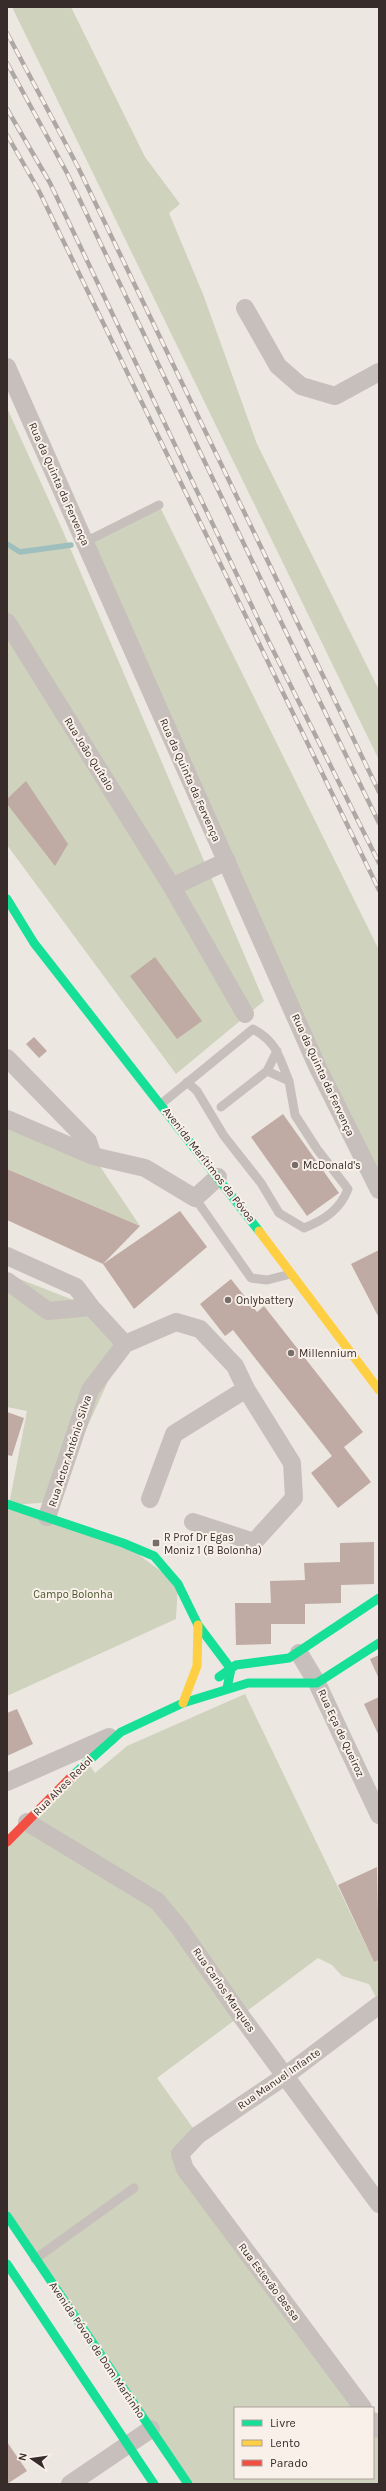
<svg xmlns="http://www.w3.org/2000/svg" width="386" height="2491" viewBox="0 0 386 2491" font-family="Karla,sans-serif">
<rect width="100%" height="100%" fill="#ede7e2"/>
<path fill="#cfd2bc" d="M 12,7 L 71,7 L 145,157 L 180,204 L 169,213 L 203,294 L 257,444 L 379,690 L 379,760 Z
M 7,408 L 62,529 L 264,1001 L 176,1074 L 7,845 Z
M 159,505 L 379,950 L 379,1190 L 85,542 Z
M 7,1119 L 93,1156 L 140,1226 L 7,1169 Z
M 7,1274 L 91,1307 L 125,1344 L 53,1502 L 12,1505 L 123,1543 L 178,1584 L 176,1619 L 7,1696 L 7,1515 L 27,1411 L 7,1407 Z
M 245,1694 L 374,1962 L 379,1960 L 379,2003 L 369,1984 L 342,1976 L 332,1965 L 318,1958 L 157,2078 L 198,2135 L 180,2154 L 364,2408 L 235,2408 L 235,2478 L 373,2478 L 373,2420 L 379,2428 L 379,2484 L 188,2484 L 7,2216 L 7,1842 L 87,1761 L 95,1773 L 127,1746 Z"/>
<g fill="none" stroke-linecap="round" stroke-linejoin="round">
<path stroke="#9ebfbd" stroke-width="5.5" d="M 7,544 L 20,552 L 71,545"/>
</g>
<path fill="#c0aaa4" d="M 26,781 L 68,844 L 55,866 L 7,804 L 7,799 Z
M 155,957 L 202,1021 L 177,1039 L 130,976 Z
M 34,1037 L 47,1051 L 39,1058 L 26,1044 Z
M 283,1114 L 339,1193 L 307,1216 L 251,1137 Z
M 7,1169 L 140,1226 L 103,1264 L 7,1220 Z
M 180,1211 L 207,1247 L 134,1309 L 103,1264 Z
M 379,1250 L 379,1318 L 351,1264 Z
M 231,1279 L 257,1312 L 264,1306 L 363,1432 L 344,1447 L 371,1482 L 338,1508 L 311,1473 L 332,1456 L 233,1330 L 225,1336 L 200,1304 Z
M 7,1412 L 24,1418 L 12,1456 L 7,1455 Z
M 374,1542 L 374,1584 L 341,1585 L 341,1603 L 305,1604 L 305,1624 L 271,1624 L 271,1644 L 236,1645 L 235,1603 L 271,1603 L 270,1581 L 305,1580 L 304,1563 L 340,1562 L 340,1543 Z
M 379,1655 L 379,1679 L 370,1659 Z
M 379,1697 L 379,1736 L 364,1704 Z
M 17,1709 L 33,1744 L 7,1756 L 7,1713 Z
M 377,1867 L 379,1960 L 374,1962 L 338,1885 Z
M 7,2442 L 27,2471 L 7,2484 Z"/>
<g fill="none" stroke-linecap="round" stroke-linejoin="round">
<path stroke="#c6bfbb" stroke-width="9" d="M 85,542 L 159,505
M 187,1082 L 197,1091 L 224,1136 L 261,1183 L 279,1213 L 304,1228 C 324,1220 340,1210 348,1189 L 317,1149 L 295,1115 L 289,1081 L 267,1071
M 161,1104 L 253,1029 C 277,1042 279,1057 289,1081
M 221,1107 L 267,1071 L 277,1051
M 195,1198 L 251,1278 L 267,1280 L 291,1274
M 35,2259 L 134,2188"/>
<path stroke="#c6bfbb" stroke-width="18" d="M 245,308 L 278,366 L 301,386 L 335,396 L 379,372
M 7,367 L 318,1068 L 379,1190
M 7,622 L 172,887 L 245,1014
M 172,887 L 227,861
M 7,1058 L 88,1141 L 93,1156 L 7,1119
M 93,1156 L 145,1168 L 195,1198 L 218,1177
M 7,1256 L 76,1287 L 91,1307 L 125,1344
M 7,1281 L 48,1311 L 91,1307
M 150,1499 L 174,1434 L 246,1389
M 47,1517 L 90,1390 L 125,1344 L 176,1322 L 200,1329 L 235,1366 L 246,1389 L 292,1463 L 294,1498 L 254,1542 L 193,1522
M 299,1653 L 317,1683 L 379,1815
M 7,1782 L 109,1737
M 27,1822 L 157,1901 L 178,1926 L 241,2016 L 379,2204
M 363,2408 L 185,2169 L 180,2154 L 198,2135 L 285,2076 L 379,2005
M 373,2421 L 379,2429
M 70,2484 L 151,2429"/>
<path stroke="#16e098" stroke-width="9" d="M 7,899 L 34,943 L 259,1231
M 7,1504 L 123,1543 L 154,1556 L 178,1584 L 198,1625 L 231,1669 L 227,1688
M 219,1677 L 236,1665 L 289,1658 L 379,1598
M 73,1775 L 121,1732 L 183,1703 L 248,1683 L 317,1683 L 379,1643
M 7,2216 L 188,2484
M 7,2264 L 154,2484"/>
<path stroke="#ffcf43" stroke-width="9" d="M 259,1231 L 379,1390
M 183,1703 L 197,1666 L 198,1625"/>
<path stroke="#f24e42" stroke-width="9" d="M 7,1842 L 73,1775"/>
<g stroke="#aea8a5" stroke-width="4.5">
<path id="rail" d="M 7,33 L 78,167 L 379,792
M 7,63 L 67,173 L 284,628 L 379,823
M 7,109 L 50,183 L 268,640 L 379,863
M 7,135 L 38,189 L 379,890"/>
</g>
<use href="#rail" stroke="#f9f1e9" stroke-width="3" stroke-dasharray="9" stroke-linecap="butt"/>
</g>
<g fill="#776d6a" stroke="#f9f1e9" stroke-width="1.5">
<circle cx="295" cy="1165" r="4"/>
<circle cx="228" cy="1300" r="4"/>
<circle cx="291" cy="1353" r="4"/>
<rect x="152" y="1539" width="8" height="8" rx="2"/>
</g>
<g text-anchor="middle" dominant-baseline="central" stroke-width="4" stroke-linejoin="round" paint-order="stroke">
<g font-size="11" fill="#372c29" stroke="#f9f1e9">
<text transform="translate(59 484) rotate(66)">Rua da Quinta da Fervença</text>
<text transform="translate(89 754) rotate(58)">Rua João Quítalo</text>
<text transform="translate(190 780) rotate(66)">Rua da Quinta da Fervença</text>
<text transform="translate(323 1075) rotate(65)">Rua da Quinta da Fervença</text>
<text transform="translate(209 1165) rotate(52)">Avenida Marítimos da Póvoa</text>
<text transform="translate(70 1451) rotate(-72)">Rua Actor António Silva</text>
<text transform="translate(341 1733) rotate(65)">Rua Eça de Queiroz</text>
<text transform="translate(63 1786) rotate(-45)">Rua Alves Redol</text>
<text transform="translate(224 1990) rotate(55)">Rua Carlos Marques</text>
<text transform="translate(279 2079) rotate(-35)">Rua Manuel Infante</text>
<text transform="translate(269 2282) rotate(53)">Rua Estevão Bessa</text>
<text transform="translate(97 2350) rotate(56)">Avenida Póvoa de Dom Martinho</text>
</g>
<g font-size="11" fill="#372c29" stroke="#f9f1e9" text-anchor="start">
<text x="303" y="1165">McDonald's</text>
<text x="236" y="1300">Onlybattery</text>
<text x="299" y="1353">Millennium</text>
<text x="164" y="1537">R Prof Dr Egas<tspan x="164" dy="13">Moniz 1 (B Bolonha)</tspan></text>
</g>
<g font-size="11" fill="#49552d" stroke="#f9f1e9">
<text x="73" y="1594">Campo Bolonha</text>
</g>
</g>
<rect width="386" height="2491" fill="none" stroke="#372c29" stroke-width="16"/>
<rect x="234" y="2407" width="140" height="72" fill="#f9f1e9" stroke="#aba29c"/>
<rect x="242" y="2420" width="20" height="6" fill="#16e098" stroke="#aba29c"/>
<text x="270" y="2427" font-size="12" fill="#372c29">Livre</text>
<rect x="242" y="2440" width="20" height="6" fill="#ffcf43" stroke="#aba29c"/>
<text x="270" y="2447" font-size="12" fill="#372c29">Lento</text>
<rect x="242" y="2460" width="20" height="6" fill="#f24e42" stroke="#aba29c"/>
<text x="270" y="2467" font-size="12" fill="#372c29">Parado</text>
<g transform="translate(32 2459) rotate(283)" stroke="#f9f1e9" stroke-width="3" paint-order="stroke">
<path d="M0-3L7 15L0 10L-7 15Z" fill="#372c29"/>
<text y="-6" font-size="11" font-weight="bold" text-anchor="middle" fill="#372c29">N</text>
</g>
</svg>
